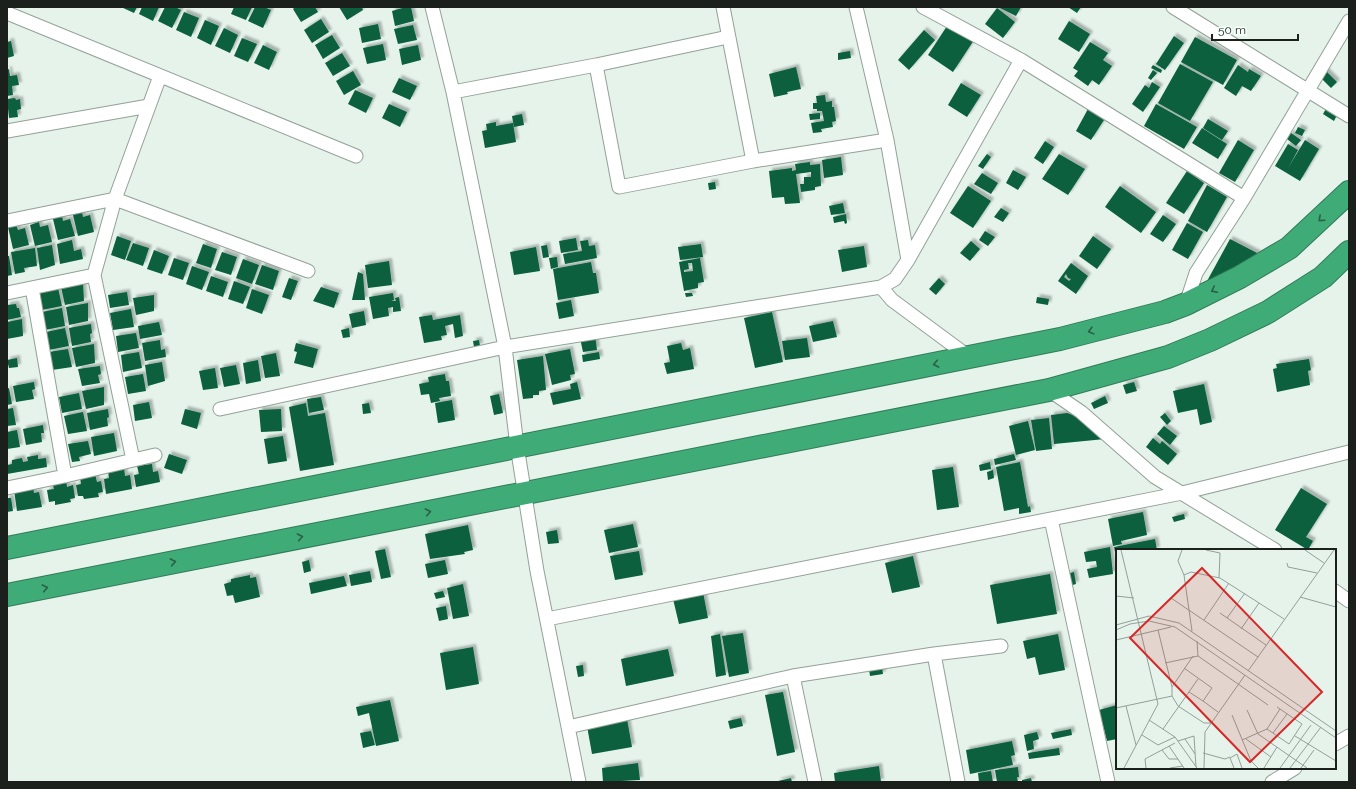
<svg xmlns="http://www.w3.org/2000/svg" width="1356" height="789" viewBox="0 0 1356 789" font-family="Raleway,sans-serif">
<defs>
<filter id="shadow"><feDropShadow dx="3" dy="-3" stdDeviation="1" flood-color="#0004"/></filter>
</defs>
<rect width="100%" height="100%" fill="#e5f3eb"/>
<path fill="#08603d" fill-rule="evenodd" filter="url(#shadow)" d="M 121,7 L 137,7 L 134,13 Z
M 142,7 L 159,7 L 153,21 L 139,14 Z
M 165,7 L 175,7 L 181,10 L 172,28 L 158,21 Z
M 234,7 L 252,7 L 246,20 L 231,14 Z
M 255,7 L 264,7 L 271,10 L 263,28 L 248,21 Z
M 295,7 L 315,7 L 318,12 L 301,22 L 293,9 Z
M 339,7 L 362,7 L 363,10 L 347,20 Z
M 406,7 L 411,7 L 414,21 L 395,26 L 392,11 Z
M 998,7 L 1021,7 L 1016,16 Z
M 1068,7 L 1081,7 L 1077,13 Z
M 997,8 L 1015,22 L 1003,38 L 985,24 Z
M 184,12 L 199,18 L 191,37 L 176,30 Z
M 321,19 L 329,32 L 312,43 L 304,30 Z
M 205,20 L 219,26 L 211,45 L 197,38 Z
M 1069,21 L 1090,34 L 1079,52 L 1058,39 Z
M 949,23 L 974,40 L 953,72 L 928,55 Z
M 378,24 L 381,39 L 362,43 L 359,28 Z
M 413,25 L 417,40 L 398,44 L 394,29 Z
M 224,28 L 238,35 L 230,53 L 215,46 Z
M 924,30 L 935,40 L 909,70 L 898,60 Z
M 332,35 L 340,48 L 323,59 L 315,45 Z
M 1174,36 L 1184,43 L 1165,70 L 1156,64 Z
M 1195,37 L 1237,60 L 1223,85 L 1181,62 Z
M 242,38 L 257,44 L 248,62 L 234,56 Z
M 11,41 L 14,56 L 7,58 L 7,42 Z
M 1090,42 L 1108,53 L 1103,60 L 1112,66 L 1099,85 L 1092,80 L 1088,86 L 1074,76 L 1078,71 L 1073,68 Z
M 383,44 L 386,60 L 367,64 L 363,48 Z
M 263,45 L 277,52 L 269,70 L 254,63 Z
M 418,45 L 421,60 L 402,65 L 399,49 Z
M 850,51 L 851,58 L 838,60 L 838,53 Z
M 342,53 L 350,66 L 333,76 L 325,63 Z
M 1180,64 L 1213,82 L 1190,121 L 1158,103 Z
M 1153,65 L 1162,70 L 1161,73 L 1151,68 Z
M 1238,65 L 1248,72 L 1249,69 L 1261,76 L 1251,91 L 1242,86 L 1236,96 L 1224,88 Z
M 796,67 L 801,89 L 787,92 L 788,94 L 774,97 L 769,74 Z
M 9,69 L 10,76 L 17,75 L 19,85 L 12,86 L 13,95 L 7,96 L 7,70 Z
M 1153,70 L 1157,73 L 1151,80 L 1148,78 Z
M 1325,70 L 1337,82 L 1331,88 L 1319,76 Z
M 353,71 L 361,85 L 344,95 L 336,81 Z
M 399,78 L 417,86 L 410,100 L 392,92 Z
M 1152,82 L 1160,87 L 1143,112 L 1132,104 L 1145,85 L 1149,88 Z
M 961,83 L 981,95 L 967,117 L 948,105 Z
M 355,90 L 373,98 L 366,113 L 348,104 Z
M 825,95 L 826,102 L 832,101 L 832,107 L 834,107 L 836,121 L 832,122 L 833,127 L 821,129 L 822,132 L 813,133 L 811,123 L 824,121 L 822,111 L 817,111 L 817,109 L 813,109 L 813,103 L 817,103 L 816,96 Z
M 15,98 L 16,100 L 20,99 L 21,109 L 17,110 L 18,117 L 9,118 L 7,99 Z
M 389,104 L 407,112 L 400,127 L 382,118 Z
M 1156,104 L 1197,127 L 1184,149 L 1144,126 Z
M 1327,107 L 1338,113 L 1334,121 L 1323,114 Z
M 1088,109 L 1104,120 L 1091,140 L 1076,131 Z
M 820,113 L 820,119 L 810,120 L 809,114 Z
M 522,114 L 524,125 L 514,127 L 512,116 Z
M 1208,119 L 1228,131 L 1222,140 L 1203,128 Z
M 496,122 L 496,126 L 513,123 L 516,142 L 485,148 L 482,131 L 487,130 L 486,124 Z
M 1298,127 L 1305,130 L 1302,136 L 1295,133 Z
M 1202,128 L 1227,144 L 1218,159 L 1192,143 Z
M 1291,133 L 1301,140 L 1296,146 L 1287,139 Z
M 1238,140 L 1254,150 L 1235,182 L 1219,173 Z
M 1305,140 L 1319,149 L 1300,181 L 1275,166 L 1288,144 L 1298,150 L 1288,168 Z
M 1045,141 L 1054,147 L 1043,164 L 1034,158 Z
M 987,154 L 991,157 L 983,169 L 978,166 Z
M 1059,154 L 1085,169 L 1068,195 L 1042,179 Z
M 841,157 L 843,175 L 824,178 L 822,160 Z
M 810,162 L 810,165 L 820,164 L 821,186 L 815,187 L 815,190 L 801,192 L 800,184 L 804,184 L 804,177 L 811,177 L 811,172 L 796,174 L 800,203 L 785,204 L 784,197 L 772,198 L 769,171 L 792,168 L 792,171 L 796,170 L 795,164 Z
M 1013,170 L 1026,177 L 1018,190 L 1006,183 Z
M 1187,171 L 1204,183 L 1184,214 L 1166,203 Z
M 982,173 L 998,183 L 991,194 L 974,184 Z
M 715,182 L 716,189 L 709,190 L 708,183 Z
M 1207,185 L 1227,197 L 1207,232 L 1188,221 Z
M 968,186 L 991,201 L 973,228 L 950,213 Z
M 1120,186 L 1156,212 L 1141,233 L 1105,207 Z
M 843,203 L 845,213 L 831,215 L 829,206 Z
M 1001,208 L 1009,213 L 1003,222 L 994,217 Z
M 82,212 L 83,217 L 90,215 L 94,232 L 78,236 L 73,215 Z
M 846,214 L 847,223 L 845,224 L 844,221 L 834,223 L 833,217 Z
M 1163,215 L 1176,224 L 1163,242 L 1150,234 Z
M 62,216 L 63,221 L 70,219 L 75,236 L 58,240 L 53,219 Z
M 39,222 L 40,227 L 48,225 L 52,242 L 35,246 L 30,225 Z
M 1187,223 L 1203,232 L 1188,259 L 1172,250 Z
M 16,225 L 18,230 L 25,228 L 29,245 L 13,249 L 8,227 Z
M 985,231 L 995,237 L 988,246 L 979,240 Z
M 117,236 L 131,241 L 125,260 L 111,255 Z
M 1093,236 L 1111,249 L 1097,269 L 1079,256 Z
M 576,238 L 578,250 L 561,253 L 559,241 Z
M 1230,239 L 1259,254 L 1200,294 Z
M 72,240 L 74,251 L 81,249 L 83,259 L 60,264 L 57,244 Z
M 588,240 L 589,246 L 595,245 L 597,258 L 565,264 L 563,254 L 582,251 L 580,241 Z
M 971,241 L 980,249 L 970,261 L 960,253 Z
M 133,243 L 149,248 L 143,266 L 126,260 Z
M 203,244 L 217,249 L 211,268 L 196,263 Z
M 701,244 L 703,257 L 680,260 L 678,247 Z
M 52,245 L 55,265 L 40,270 L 37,248 Z
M 547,245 L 549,257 L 543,258 L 541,246 Z
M 864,246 L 867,267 L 842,272 L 838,250 Z
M 536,247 L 540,271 L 514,275 L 510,252 Z
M 35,248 L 37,266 L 24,268 L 25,272 L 15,274 L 11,252 Z
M 154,250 L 169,256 L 162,274 L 147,269 Z
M 222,252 L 237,257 L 231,275 L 215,270 Z
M 7,256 L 9,256 L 12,275 L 7,276 Z
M 557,257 L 558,267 L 551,269 L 549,258 Z
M 174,258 L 189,263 L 183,280 L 168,275 Z
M 700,258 L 704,282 L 698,283 L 698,288 L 684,291 L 679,262 ZM 688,263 L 692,263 L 693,271 L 684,272 L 684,270 L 689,269 Z
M 243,259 L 259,265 L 252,284 L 236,278 Z
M 389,261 L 392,285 L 368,288 L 365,265 Z
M 591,262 L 593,273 L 596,273 L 599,293 L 558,300 L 553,269 Z
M 1071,263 L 1088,276 L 1076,294 L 1058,281 ZM 1066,274 L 1068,278 L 1071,279 L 1069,281 L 1064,277 Z
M 262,265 L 279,271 L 273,290 L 255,284 Z
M 192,266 L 209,272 L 202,290 L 186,284 Z
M 358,272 L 363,274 L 365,300 L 352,300 Z
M 211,276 L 228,282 L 223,297 L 206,291 Z
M 289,278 L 298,281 L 291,300 L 282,297 Z
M 939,278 L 945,284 L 936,295 L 929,289 Z
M 234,281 L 250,287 L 243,304 L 228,299 Z
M 83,283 L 84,301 L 65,305 L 61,287 Z
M 321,287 L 339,293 L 334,308 L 313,301 Z
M 58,288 L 62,306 L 42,310 L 38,292 Z
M 252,289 L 269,295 L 262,314 L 246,308 Z
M 127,292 L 129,305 L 110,308 L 108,295 Z
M 393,293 L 394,300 L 391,301 L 396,301 L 395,298 L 399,297 L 401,311 L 393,312 L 393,307 L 388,308 L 389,316 L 373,319 L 369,297 Z
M 685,293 L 692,293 L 693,296 L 686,297 Z
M 154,295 L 154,311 L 136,315 L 133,298 Z
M 1037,297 L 1049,299 L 1048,305 L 1036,303 Z
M 571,300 L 574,316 L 559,319 L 556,303 Z
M 88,303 L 88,321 L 69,325 L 66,307 Z
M 16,304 L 17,308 L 19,308 L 21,317 L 7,320 L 7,305 Z
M 62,308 L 65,326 L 45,330 L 42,312 Z
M 131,309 L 134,327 L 113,330 L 110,313 Z
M 364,311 L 366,325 L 352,328 L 349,314 Z
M 772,312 L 783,362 L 755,368 L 744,318 Z
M 432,315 L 433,320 L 460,315 L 463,336 L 455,338 L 453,324 L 445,326 L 447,335 L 441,336 L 442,340 L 424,343 L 419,317 Z
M 22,319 L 23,336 L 7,339 L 7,322 Z
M 833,321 L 837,337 L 813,342 L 809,326 Z
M 159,322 L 162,335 L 140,339 L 138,326 Z
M 91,324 L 92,333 L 90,334 L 91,342 L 72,346 L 69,328 Z
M 65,328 L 69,346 L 49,350 L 46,332 Z
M 349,328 L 350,337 L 343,338 L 341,330 Z
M 136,333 L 139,348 L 118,352 L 116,336 Z
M 595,335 L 597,350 L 583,352 L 580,338 Z
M 807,338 L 810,357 L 785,360 L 782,341 Z
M 160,340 L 161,350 L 165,349 L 166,357 L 145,361 L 142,343 Z
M 479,340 L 480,346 L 474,347 L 473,341 Z
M 296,343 L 318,349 L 313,368 L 294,363 L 297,352 L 294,351 Z
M 681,343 L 683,350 L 690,348 L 694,369 L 667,374 L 664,363 L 670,362 L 667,346 Z
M 94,344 L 95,363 L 76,367 L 72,348 Z
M 68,349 L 72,367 L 52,370 L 49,352 Z
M 570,349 L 575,374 L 570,375 L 571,380 L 552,385 L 545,354 Z
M 139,352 L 142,368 L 123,372 L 121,355 Z
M 599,352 L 600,359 L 583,362 L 582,355 Z
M 276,353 L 280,376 L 265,378 L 261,356 Z
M 543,356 L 546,390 L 539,391 L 539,395 L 533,395 L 533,398 L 523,399 L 517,360 Z
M 17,358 L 18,367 L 9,368 L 7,360 Z
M 1309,359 L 1311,370 L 1308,371 L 1310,385 L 1277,392 L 1273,369 L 1277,368 L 1276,364 Z
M 258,360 L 261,381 L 246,384 L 243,363 Z
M 162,362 L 165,381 L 148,386 L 145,365 Z
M 236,365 L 240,384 L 224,387 L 220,368 Z
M 100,366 L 101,374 L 98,375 L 100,383 L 82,386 L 78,369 Z
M 215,368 L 218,388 L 203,390 L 199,371 Z
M 143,374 L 146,391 L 128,394 L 125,377 Z
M 445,374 L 446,381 L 449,381 L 451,396 L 439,398 L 440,401 L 431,403 L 429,394 L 421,395 L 419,384 L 429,382 L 428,377 Z
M 34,382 L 35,389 L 32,390 L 34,399 L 16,402 L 13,386 Z
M 577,382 L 581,399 L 553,405 L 550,393 L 571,389 L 570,384 Z
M 1134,382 L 1137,391 L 1126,394 L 1123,385 Z
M 1204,384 L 1212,422 L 1200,425 L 1197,409 L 1178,413 L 1173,391 Z
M 104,387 L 104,405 L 86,409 L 82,391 Z
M 9,388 L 12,404 L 7,405 L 7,389 Z
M 79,393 L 82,409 L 62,413 L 59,397 Z
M 499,394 L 503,413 L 494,415 L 490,396 Z
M 1105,396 L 1108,403 L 1094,409 L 1091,403 Z
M 321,397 L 324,410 L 309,413 L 307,399 Z
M 452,400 L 455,420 L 438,423 L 435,403 Z
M 149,402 L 152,418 L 135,421 L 133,405 Z
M 306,403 L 308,416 L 325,413 L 334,465 L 300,471 L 289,407 Z
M 369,403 L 371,413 L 363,414 L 362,404 Z
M 13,408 L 16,425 L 7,426 L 7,409 Z
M 108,409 L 109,417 L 107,418 L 108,426 L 90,430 L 87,413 Z
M 185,409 L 201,413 L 197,429 L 181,424 Z
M 281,409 L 282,431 L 261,432 L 259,410 Z
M 83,412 L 87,431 L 68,434 L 64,416 Z
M 1067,413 L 1076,416 L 1105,439 L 1054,444 L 1051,415 Z
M 1165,413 L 1171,421 L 1167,425 L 1160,417 Z
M 1049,418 L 1052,449 L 1036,451 L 1031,420 Z
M 1028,421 L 1035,450 L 1016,455 L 1009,426 Z
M 43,425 L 44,433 L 41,433 L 42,442 L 26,445 L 23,429 Z
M 1164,426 L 1177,436 L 1170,445 L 1157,434 Z
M 17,430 L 20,447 L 7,449 L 7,432 Z
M 114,433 L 117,451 L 94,456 L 91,437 Z
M 283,436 L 287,461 L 268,464 L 264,439 Z
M 1153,438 L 1160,444 L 1162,441 L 1177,454 L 1168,465 L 1146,447 Z
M 88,441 L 91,454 L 79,457 L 80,461 L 72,462 L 68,444 Z
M 169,454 L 187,460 L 182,474 L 164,468 Z
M 1014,454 L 1016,460 L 995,465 L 994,459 Z
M 38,455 L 38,459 L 46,458 L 47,467 L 7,474 L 7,465 L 12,464 L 12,460 L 22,458 L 23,462 L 28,461 L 27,457 Z
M 990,462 L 991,469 L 980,471 L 979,465 Z
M 1020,462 L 1028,507 L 1030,506 L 1031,512 L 1019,514 L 1019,508 L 1004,511 L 996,467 Z
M 152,464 L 153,472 L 158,471 L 160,482 L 136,487 L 134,475 L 139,474 L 137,466 Z
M 953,467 L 959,507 L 937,510 L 932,470 Z
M 124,468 L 125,476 L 130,475 L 132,489 L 106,494 L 104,479 L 109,478 L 108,471 Z
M 993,470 L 994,478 L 988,480 L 987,472 Z
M 95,474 L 97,482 L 101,481 L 103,492 L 98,493 L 99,497 L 84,499 L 83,496 L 78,496 L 76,485 L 81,484 L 80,477 Z
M 66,479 L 67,487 L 73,485 L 75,498 L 70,499 L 71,502 L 55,505 L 55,501 L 49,502 L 47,490 L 54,489 L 52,482 Z
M 33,487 L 34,493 L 39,492 L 42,507 L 17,511 L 14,490 Z
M 1301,488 L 1327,504 L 1306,537 L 1313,541 L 1308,550 L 1275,530 Z
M 7,498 L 11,498 L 13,511 L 7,512 Z
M 1143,512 L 1147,535 L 1121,541 L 1122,544 L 1113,546 L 1108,519 Z
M 1184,514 L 1185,519 L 1174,522 L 1172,517 Z
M 633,524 L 638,547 L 609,553 L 604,530 Z
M 468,525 L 473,550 L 464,552 L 465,554 L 430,559 L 425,534 Z
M 557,530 L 559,543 L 548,544 L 546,532 Z
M 1155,539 L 1157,550 L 1117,550 L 1116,557 L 1114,547 Z
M 1110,547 L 1113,574 L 1089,578 L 1087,569 L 1097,567 L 1096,561 L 1086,562 L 1084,552 Z
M 385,549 L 391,577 L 381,579 L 375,551 Z
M 639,551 L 643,575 L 615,580 L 610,556 Z
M 913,556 L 920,587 L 892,593 L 885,563 Z
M 309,560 L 311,571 L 304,573 L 302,562 Z
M 445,560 L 448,574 L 428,578 L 425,564 Z
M 370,571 L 372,582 L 351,586 L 349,575 Z
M 1074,572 L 1076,584 L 1069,586 L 1067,574 Z
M 1050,574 L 1057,614 L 997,624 L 990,585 Z
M 250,575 L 250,578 L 256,577 L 260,597 L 235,603 L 233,595 L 227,596 L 224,584 L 231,582 L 231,579 Z
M 344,576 L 347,586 L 311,594 L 309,583 Z
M 463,584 L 469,616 L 453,619 L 447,588 Z
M 443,591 L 445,597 L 436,599 L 434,593 Z
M 703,592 L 708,618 L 679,624 L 673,599 Z
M 446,606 L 448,619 L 439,621 L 436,608 Z
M 743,633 L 749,673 L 729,677 L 722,636 Z
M 720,634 L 726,675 L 716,677 L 711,636 Z
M 1058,634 L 1065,670 L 1039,675 L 1035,657 L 1027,659 L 1023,641 Z
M 473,647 L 479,684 L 446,690 L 440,653 Z
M 668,649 L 674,676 L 626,686 L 621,659 Z
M 583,665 L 584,676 L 578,677 L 576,666 Z
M 882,667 L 883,674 L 870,676 L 869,669 Z
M 783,692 L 795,752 L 777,756 L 765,695 Z
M 390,700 L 399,741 L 376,746 L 369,713 L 358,716 L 356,707 Z
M 1117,705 L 1117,739 L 1107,741 L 1099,710 Z
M 741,718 L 743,726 L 730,729 L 728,721 Z
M 627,719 L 632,747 L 592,754 L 587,726 Z
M 1071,729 L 1072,735 L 1053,739 L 1051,733 Z
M 371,731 L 375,745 L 363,748 L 360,733 Z
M 1037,732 L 1039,739 L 1033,741 L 1034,749 L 1027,751 L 1024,735 Z
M 1012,741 L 1015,755 L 1011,756 L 1013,765 L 970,774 L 966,750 Z
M 1059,748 L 1060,755 L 1029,759 L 1028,753 Z
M 638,763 L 640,780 L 603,782 L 602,768 Z
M 879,766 L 881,782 L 835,782 L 834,773 Z
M 1018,767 L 1019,777 L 1017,777 L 1018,782 L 997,782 L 995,770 Z
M 991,771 L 993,782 L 979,782 L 978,773 Z
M 791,778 L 792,782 L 778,782 L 778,781 Z
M 1031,778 L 1032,782 L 1022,782 L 1022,780 Z"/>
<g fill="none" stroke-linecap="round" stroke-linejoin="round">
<g stroke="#93a198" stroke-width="15">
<path id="street" d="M 432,7 L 453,92 L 505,347 L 517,446 L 537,571 L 579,782
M 723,7 L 753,161
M 856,7 L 887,140 L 908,260
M 923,7 L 1021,60 L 1244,198
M 1173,7 L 1349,116
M 7,13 L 356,156
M 728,37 L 596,65 L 619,187 L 753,161 L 887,140
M 453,92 L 596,65
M 7,131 L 149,106
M 7,221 L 115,199 L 308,271
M 881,287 L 892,300 L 969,357
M 32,288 L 65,476
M 7,293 L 94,275
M 1186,304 L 1196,273 L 1244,198 L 1349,21
M 1049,390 L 1081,412 L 1155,477 L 1275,550
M 220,409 L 505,347 L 881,287 L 895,279 L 908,260 L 1021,60
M 133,460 L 94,275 L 115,199 L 160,76
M 7,488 L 65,476 L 155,455
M 1051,519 L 1108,782
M 1335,591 L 1349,601
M 547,619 L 1182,493 L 1349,452
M 934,654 L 958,782
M 793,676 L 815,782
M 568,727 L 793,676 L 934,654 L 1001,646
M 1335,744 L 1349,736
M 1272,782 L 1295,768"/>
</g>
<g stroke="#327b58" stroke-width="24">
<path id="highway" d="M 7,548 L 1060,339 L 1165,312 L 1186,304 L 1240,277 L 1289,248 L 1349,192
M 7,595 L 1049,390 L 1168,357 L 1210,340 L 1268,312 L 1323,277 L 1349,252"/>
</g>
<use href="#street" stroke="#fff" stroke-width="13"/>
<use href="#highway" stroke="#3fac78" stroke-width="22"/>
</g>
<defs><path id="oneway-chevron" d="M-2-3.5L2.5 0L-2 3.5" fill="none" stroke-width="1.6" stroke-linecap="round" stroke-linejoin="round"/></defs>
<g stroke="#2b5f46">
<use href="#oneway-chevron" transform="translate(1321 219) rotate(138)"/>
<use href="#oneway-chevron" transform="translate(1214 290) rotate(154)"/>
<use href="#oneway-chevron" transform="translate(1091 331) rotate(165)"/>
<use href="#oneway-chevron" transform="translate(936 364) rotate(169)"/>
<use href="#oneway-chevron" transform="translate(428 512) rotate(-11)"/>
<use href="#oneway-chevron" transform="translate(300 537) rotate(-11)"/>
<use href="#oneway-chevron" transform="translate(173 562) rotate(-11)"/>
<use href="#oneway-chevron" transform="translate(45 588) rotate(-11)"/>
</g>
<g transform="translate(1116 549)">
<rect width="220" height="220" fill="#e5f3eb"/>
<path fill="none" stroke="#949f99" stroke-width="1" d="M 5,1 L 42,155 L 8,219M 66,1 L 62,12 L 68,26 L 76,82M 90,1 L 104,4 L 103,29M 189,1 L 208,14M 171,14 L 172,18 L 201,24M 68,26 L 75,23 L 104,29 L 168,70M 0,47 L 18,49M 184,48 L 220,58M 55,49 L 142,108M 104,64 L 150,96M 111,69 L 129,44M 88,71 L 113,34M 0,76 L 33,67 L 63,74 L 220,182M 125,80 L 143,54M 0,81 L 14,75 L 33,72 L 59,78 L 220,189M 42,81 L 56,138M 0,91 L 55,78M 81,92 L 82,107M 77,107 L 56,138 L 56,147 L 62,157 L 88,174 L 95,174M 49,114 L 82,107 L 152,156M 68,119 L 96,139 L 87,152 L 73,143M 132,122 L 218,1M 87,152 L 102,163M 10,157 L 20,196M 0,159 L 56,147M 131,161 L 142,185 L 191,219M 116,166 L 135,212 L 142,219M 33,171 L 59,188 L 81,219M 47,180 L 82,130M 151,180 L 173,195 L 186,175 L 161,158M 157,184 L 171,165M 26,186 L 42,196 L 59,188M 179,187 L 220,212M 69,190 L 79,205M 130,190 L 155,208M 126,191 L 151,180 L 164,160M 62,192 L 78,187 L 80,218M 53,197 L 68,219M 46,201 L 53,210 L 62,210M 87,204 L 109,210 L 114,208M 30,219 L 29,210 L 59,194M 54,219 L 67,217M 88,219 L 89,183 L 129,126M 118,219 L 114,209 L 121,205 L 126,219M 148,219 L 161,198M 164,219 L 195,176M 174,219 L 205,178M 185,219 L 198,201"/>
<path fill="#d62828" fill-opacity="0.15" stroke="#d62828" stroke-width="2" d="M 86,19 L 206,143 L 134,213 L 14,89 Z"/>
<rect width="220" height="220" fill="none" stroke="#1b201d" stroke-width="2"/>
</g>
<rect width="1356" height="789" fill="none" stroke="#1b201d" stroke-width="16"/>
<path d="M1212 34v6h86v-6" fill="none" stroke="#1b201d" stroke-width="2"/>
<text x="1218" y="34" font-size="12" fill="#1b201d" stroke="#f6fffa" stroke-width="3" paint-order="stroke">50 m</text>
</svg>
